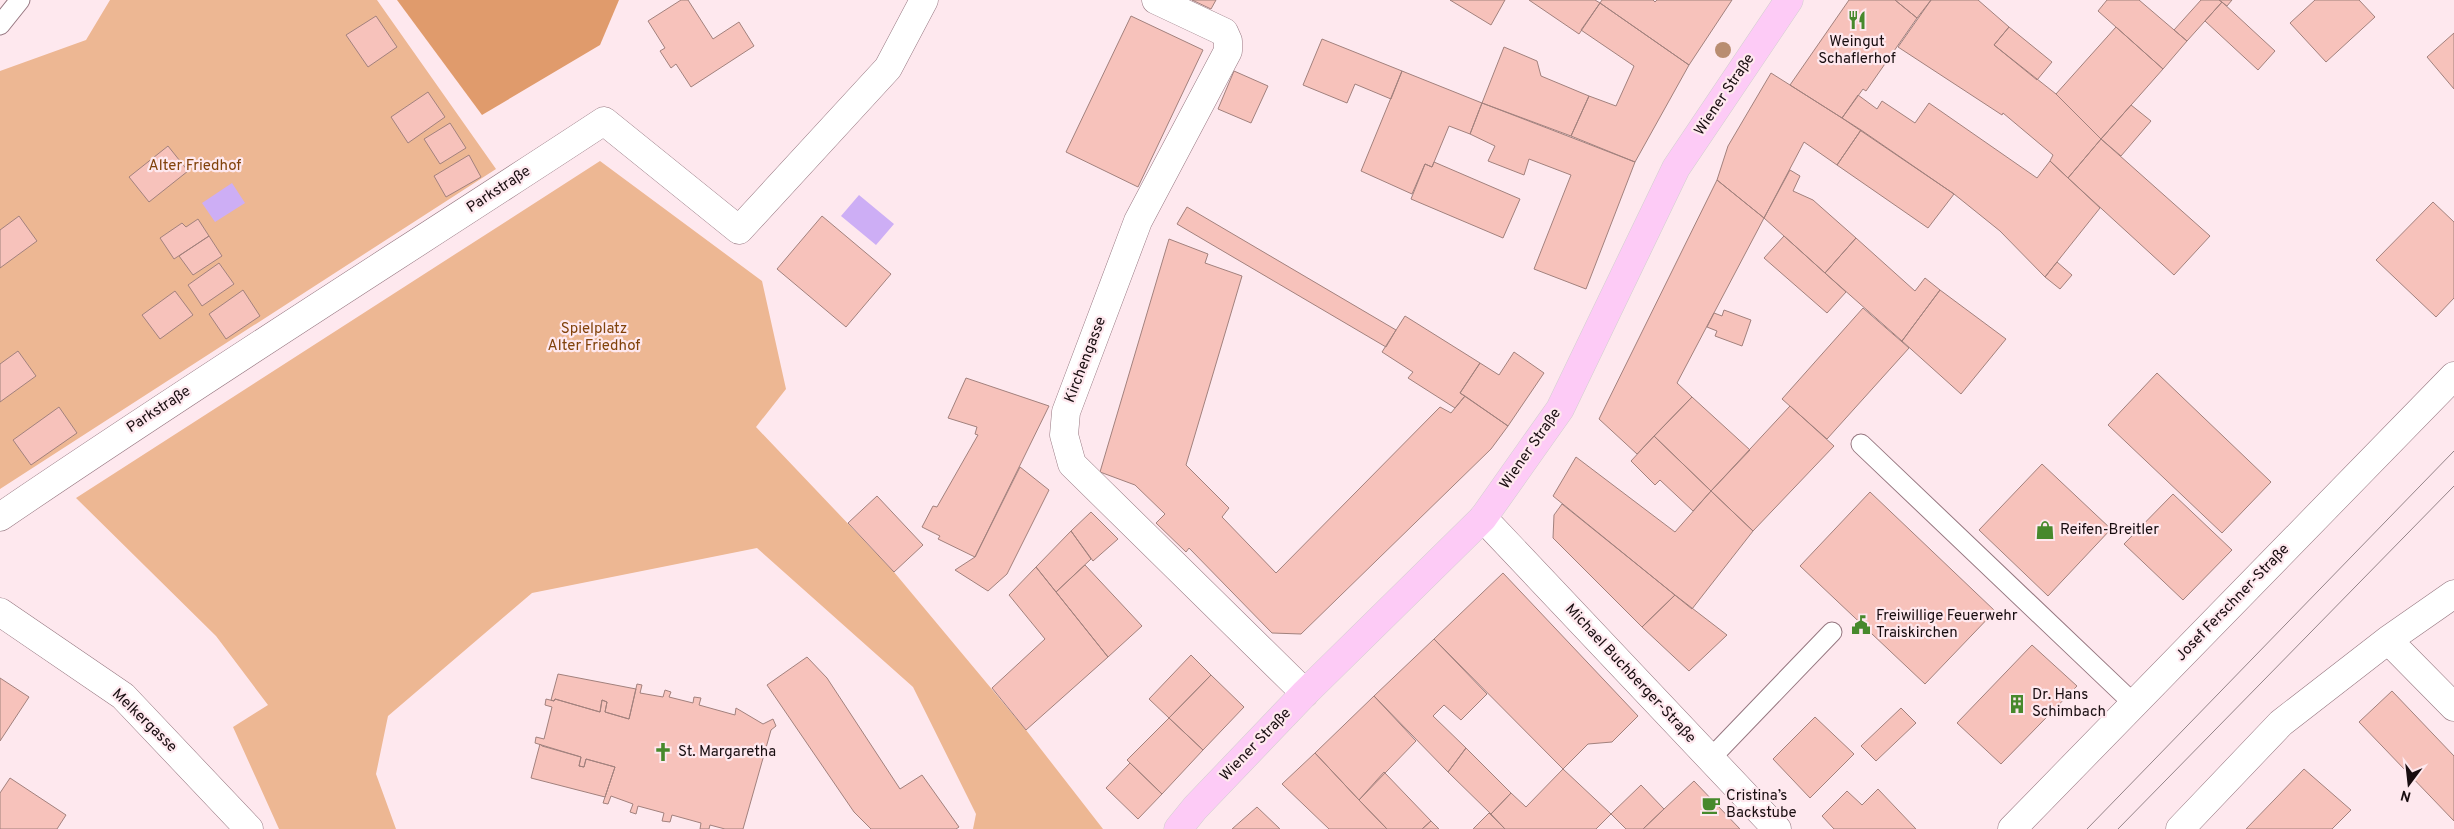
<svg xmlns="http://www.w3.org/2000/svg" width="2454" height="829" viewBox="0 0 2454 829" font-family="Overpass,sans-serif">
<rect width="100%" height="100%" fill="#fee8ee"/>
<path fill="#edb793" d="M 110,0 L 377,0 L 496,169 L 0,489 L 0,71 L 86,40 Z
M 600,161 L 762,281 L 786,389 L 756,427 L 894,572 L 1026,730 L 1103,829 L 973,829 L 976,814 L 913,687 L 757,548 L 532,593 L 388,716 L 376,774 L 396,829 L 279,829 L 233,727 L 268,705 L 216,636 L 76,498 Z"/>
<path fill="#e09b6c" d="M 397,0 L 619,0 L 600,45 L 482,115 Z"/>
<path fill="#cdaef5" d="M 232,183 L 245,203 L 215,222 L 202,203 Z
M 859,195 L 894,224 L 876,245 L 841,216 Z"/>
<path fill="#f7c2bb" stroke="#a2817d" d="M 681,0 L 688,0 L 713,39 L 739,22 L 754,46 L 691,87 L 676,64 L 671,68 L 660,51 L 665,48 L 648,21 Z
M 1192,0 L 1216,0 L 1211,9 Z
M 1450,0 L 1505,0 L 1491,25 Z
M 1529,0 L 1595,0 L 1600,3 L 1579,34 Z
M 1602,0 L 1653,0 L 1655,2 L 1657,0 L 1732,0 L 1689,65 L 1600,3 Z
M 1849,0 L 1895,0 L 1917,18 L 1866,91 L 1863,89 L 1842,118 L 1790,85 Z
M 1895,0 L 1931,0 L 1917,18 Z
M 1931,0 L 1978,0 L 2009,27 L 1994,45 L 2056,94 L 2101,139 L 2068,178 L 2050,161 L 2053,155 L 2003,113 L 2002,115 L 1898,47 Z
M 2107,0 L 2139,0 L 2187,41 L 2163,69 L 2098,11 Z
M 2201,0 L 2219,0 L 2222,2 L 2187,41 L 2174,30 Z
M 2219,0 L 2232,0 L 2227,6 Z
M 2315,0 L 2359,0 L 2375,17 L 2326,62 L 2290,23 Z
M 2222,2 L 2275,51 L 2258,70 L 2205,21 Z
M 1600,3 L 1689,65 L 1635,162 L 1571,136 L 1589,96 L 1616,106 L 1634,66 L 1581,30 Z
M 376,16 L 397,47 L 368,67 L 346,35 Z
M 1131,16 L 1203,50 L 1138,187 L 1066,152 Z
M 2009,27 L 2052,62 L 2037,80 L 1994,45 Z
M 2116,27 L 2163,69 L 2101,139 L 2056,94 Z
M 2454,33 L 2454,89 L 2427,57 Z
M 1322,39 L 1402,71 L 1391,99 L 1355,84 L 1347,103 L 1303,85 Z
M 1504,47 L 1537,61 L 1541,76 L 1589,96 L 1571,136 L 1482,103 Z
M 1234,71 L 1268,86 L 1251,123 L 1218,109 Z
M 1402,71 L 1482,103 L 1470,134 L 1449,126 L 1432,167 L 1425,164 L 1412,194 L 1361,171 Z
M 1771,73 L 1861,130 L 1837,165 L 1804,142 L 1764,218 L 1717,180 L 1728,146 Z
M 428,92 L 445,117 L 408,143 L 391,117 Z
M 1858,95 L 1877,109 L 1882,101 L 1915,123 L 1929,103 L 2037,178 L 2050,161 L 2100,208 L 2045,277 L 2000,231 L 1954,194 L 1842,118 Z
M 1482,103 L 1635,162 L 1586,289 L 1534,269 L 1571,175 L 1529,159 L 1524,175 L 1488,161 L 1495,146 L 1470,134 Z
M 2131,105 L 2151,121 L 2121,156 L 2101,139 Z
M 450,123 L 466,148 L 440,164 L 424,139 Z
M 1861,130 L 1954,194 L 1928,228 L 1837,165 Z
M 2101,139 L 2210,236 L 2174,275 L 2068,178 Z
M 168,146 L 188,171 L 149,202 L 129,177 Z
M 469,155 L 481,177 L 446,197 L 434,176 Z
M 1434,162 L 1520,199 L 1503,238 L 1411,199 L 1425,164 L 1432,167 Z
M 1790,170 L 1800,176 L 1793,191 L 1813,200 L 1856,238 L 1825,273 L 1764,218 Z
M 1717,180 L 1764,218 L 1677,383 L 1692,397 L 1637,454 L 1599,419 Z
M 2433,202 L 2454,222 L 2454,298 L 2436,317 L 2376,260 Z
M 1187,207 L 1396,330 L 1386,347 L 1177,224 Z
M 19,216 L 37,241 L 0,268 L 0,230 Z
M 822,216 L 891,274 L 846,327 L 777,269 Z
M 198,219 L 209,236 L 174,259 L 160,238 L 182,223 L 186,227 Z
M 209,236 L 222,256 L 193,275 L 179,256 Z
M 1784,236 L 1846,292 L 1827,313 L 1764,258 Z
M 1856,238 L 1915,291 L 1925,278 L 1940,290 L 1902,341 L 1825,273 Z
M 1169,239 L 1208,254 L 1205,263 L 1242,276 L 1186,465 L 1229,508 L 1222,517 L 1276,573 L 1440,407 L 1451,413 L 1465,396 L 1508,426 L 1491,449 L 1301,634 L 1272,633 L 1189,548 L 1186,552 L 1156,523 L 1165,514 L 1135,485 L 1100,472 Z
M 2057,262 L 2072,275 L 2060,289 L 2045,277 Z
M 219,263 L 234,284 L 202,306 L 188,285 Z
M 243,290 L 260,316 L 226,339 L 209,314 Z
M 1940,290 L 2006,339 L 1961,394 L 1902,341 Z
M 175,291 L 193,315 L 160,339 L 142,315 Z
M 1863,308 L 1909,348 L 1827,439 L 1782,399 Z
M 1724,310 L 1751,320 L 1742,346 L 1715,336 L 1717,331 L 1707,327 L 1714,313 L 1722,316 Z
M 1405,316 L 1480,363 L 1460,393 L 1465,396 L 1455,408 L 1408,378 L 1413,372 L 1382,352 Z
M 18,351 L 36,376 L 0,402 L 0,364 Z
M 1514,352 L 1544,373 L 1508,426 L 1460,393 L 1480,363 L 1499,375 Z
M 2157,373 L 2271,482 L 2222,533 L 2108,425 Z
M 966,378 L 1049,406 L 975,557 L 938,539 L 940,536 L 922,527 L 933,506 L 937,507 L 978,435 L 975,434 L 977,427 L 948,418 Z
M 1692,397 L 1750,450 L 1711,491 L 1654,436 Z
M 1790,406 L 1834,446 L 1753,531 L 1711,491 Z
M 59,407 L 77,433 L 31,465 L 13,440 Z
M 1654,436 L 1711,491 L 1693,511 L 1660,480 L 1655,485 L 1631,461 Z
M 1576,457 L 1675,532 L 1711,491 L 1753,531 L 1692,609 L 1553,496 Z
M 2042,464 L 2111,529 L 2048,596 L 1979,530 Z
M 1020,467 L 1049,490 L 1007,574 L 988,591 L 955,570 L 975,557 Z
M 1870,492 L 1995,611 L 1925,684 L 1800,566 Z
M 2173,494 L 2232,550 L 2183,600 L 2124,544 Z
M 877,496 L 923,545 L 894,572 L 848,523 Z
M 1562,504 L 1675,595 L 1642,627 L 1553,538 L 1554,515 Z
M 1091,512 L 1118,539 L 1093,561 L 1071,531 Z
M 1071,531 L 1091,559 L 1056,592 L 1036,567 Z
M 1085,565 L 1142,626 L 1108,657 L 1056,592 Z
M 1036,567 L 1108,657 L 1026,730 L 992,688 L 1045,639 L 1009,595 Z
M 1503,573 L 1638,716 L 1612,742 L 1588,744 L 1563,769 L 1434,639 Z
M 1675,595 L 1727,635 L 1689,671 L 1642,627 Z
M 1434,639 L 1487,694 L 1461,720 L 1444,705 L 1433,716 L 1466,748 L 1448,772 L 1374,696 Z
M 2032,645 L 2077,686 L 2001,764 L 1957,723 Z
M 1191,655 L 1211,675 L 1169,718 L 1149,699 Z
M 807,657 L 827,678 L 900,789 L 922,775 L 959,827 L 956,829 L 871,829 L 854,812 L 767,685 Z
M 558,674 L 636,689 L 629,719 L 605,712 L 607,702 L 602,700 L 600,712 L 555,699 L 554,701 L 551,700 Z
M 1211,675 L 1244,707 L 1203,750 L 1169,718 Z
M 0,678 L 29,697 L 0,741 Z
M 637,684 L 642,685 L 640,693 L 663,697 L 665,690 L 671,692 L 669,697 L 693,703 L 694,697 L 701,698 L 699,705 L 735,715 L 736,708 L 763,724 L 773,719 L 776,726 L 771,730 L 743,829 L 725,829 L 710,825 L 709,829 L 700,829 L 701,823 L 672,815 L 670,822 L 662,821 L 664,813 L 638,806 L 636,814 L 630,812 L 633,804 L 611,796 L 608,804 L 603,803 L 615,767 L 586,759 L 584,767 L 579,766 L 581,757 L 535,743 L 536,737 L 544,739 L 552,707 L 545,705 L 546,699 L 554,701 L 555,699 L 600,712 L 602,700 L 607,702 L 605,712 L 629,719 Z
M 2392,691 L 2454,756 L 2454,821 L 2359,722 Z
M 1374,696 L 1416,741 L 1359,800 L 1315,753 Z
M 1901,708 L 1916,723 L 1876,761 L 1861,746 Z
M 1815,717 L 1854,754 L 1810,798 L 1773,759 Z
M 1169,718 L 1203,750 L 1162,794 L 1127,760 Z
M 540,744 L 542,746 L 581,757 L 579,766 L 584,767 L 586,759 L 615,767 L 605,797 L 531,778 Z
M 1466,748 L 1511,793 L 1491,814 L 1448,772 Z
M 1315,753 L 1359,800 L 1387,829 L 1329,829 L 1282,784 Z
M 1130,763 L 1162,794 L 1138,819 L 1106,788 Z
M 1563,769 L 1611,814 L 1596,829 L 1505,829 L 1491,814 L 1511,793 L 1526,807 Z
M 2304,769 L 2351,810 L 2332,829 L 2246,829 Z
M 1384,772 L 1431,821 L 1422,829 L 1387,829 L 1359,800 Z
M 10,778 L 66,815 L 57,829 L 0,829 L 0,793 Z
M 1694,781 L 1740,829 L 1643,829 L 1664,809 Z
M 1641,785 L 1664,809 L 1643,829 L 1626,829 L 1611,814 Z
M 1878,789 L 1916,829 L 1834,829 L 1822,816 L 1847,791 L 1862,805 Z
M 1257,807 L 1280,829 L 1232,829 Z
M 1489,813 L 1505,829 L 1473,829 Z
M 1431,821 L 1439,829 L 1422,829 Z"/>
<g fill="none" stroke-linecap="round" stroke-linejoin="round">
<g stroke="#967780" stroke-width="21">
<path id="service" d="M 0,25 L 20,0
M 1861,444 L 2134,704
M 1710,759 L 1832,632"/>
</g>
<g stroke="#967780" stroke-width="29">
<path id="minor" d="M 1156,0 L 1224,32 L 1228,41 L 1228,51 L 1138,221 L 1066,412 L 1064,435 L 1072,464 L 1305,693
M 0,517 C 199,381 403,253 604,121 L 739,230 L 888,68 L 924,0
M 1483,518 L 1777,829
M 0,612 L 123,696 L 249,829
M 2388,640 L 2454,707
M 2012,829 L 2454,376
M 2180,829 L 2281,723 L 2388,640 L 2454,594"/>
</g>
<g stroke="#d1cfcf" stroke-width="29">
<path id="primary" d="M 1178,829 L 1195,808 L 1305,693 L 1483,518 L 1560,409 L 1676,168 L 1789,0"/>
</g>
<use href="#service" stroke="#fff" stroke-width="19"/>
<use href="#minor" stroke="#fff" stroke-width="28"/>
<use href="#primary" stroke="#fdcbf6" stroke-width="28"/>
<path stroke="#958489" stroke-width="1" d="M 2087,829 L 2454,451
M 2118,829 L 2454,486"/>
</g>
<circle fill="#b98d71" cx="1723" cy="50" r="8"/>
<defs>
<g id="restaurant-bare" transform="scale(1.5)"><path d="M-5-6h1v4h1v-4h1v4h1v-4h1v5L-1.5 .5V6h-2V.5L-5-1ZM5-6V6H3V1.5H1.5Q1.5-4 5-6Z" fill="#47892c" stroke="#fee8ee" stroke-width="2.5" paint-order="stroke"/></g>
<g id="shop-bare" transform="scale(1.5)"><path d="M-5-2.5h2.3a2.7 3.5 0 0 1 5.4 0H5L5.5 6h-11ZM-1.5-2.5h3a1.5 2.3 0 0 0-3 0Z" fill="#47892c" stroke="#fee8ee" stroke-width="2.5" paint-order="stroke"/></g>
<g id="civic-bare" transform="scale(1.5)"><path d="M-.6-6.5H3V-4.5H.6V-3L4-1V1h2V6H-6V1h2V-1L-.6-3ZM-1.2 2.5V6h2.4V2.5Z" fill="#47892c" stroke="#fee8ee" stroke-width="2.5" paint-order="stroke"/></g>
<g id="building-bare" transform="scale(1.5)"><path d="M-4-6H4V6H1V3H-1V6H-4ZM-2.5-4.3h1.7v1.8h-1.7ZM.8-4.3h1.7v1.8H.8ZM-2.5-1h1.7V.8h-1.7ZM.8-1h1.7V.8H.8Z" fill="#47892c" stroke="#fee8ee" stroke-width="2.5" paint-order="stroke"/></g>
<g id="church-bare" transform="scale(1.5)"><path d="M-1.2-6h2.4v3.5h3.3v2.4h-3.3V6h-2.4V-.1h-3.3v-2.4h3.3Z" fill="#47892c" stroke="#fee8ee" stroke-width="2.5" paint-order="stroke"/></g>
<g id="cafe-bare" transform="scale(1.5)"><path d="M-5.5-4.5H6V0H3Q3 3.5 0 3.5H-2.5Q-5.5 3.5-5.5 0ZM3-3.2v2h1.7v-2ZM-6 4.5H4V6H-6Z" fill="#47892c" stroke="#fee8ee" stroke-width="2.5" paint-order="stroke"/></g>
</defs>
<g fill-rule="evenodd">
<use href="#restaurant-bare" x="1857" y="20"/>
<use href="#shop-bare" x="2045" y="530"/>
<use href="#civic-bare" x="1861" y="625"/>
<use href="#building-bare" x="2017" y="704"/>
<use href="#church-bare" x="663" y="752"/>
<use href="#cafe-bare" x="1711" y="805"/>
</g>
<g text-anchor="middle" dominant-baseline="central" stroke-width="4.5" stroke-linejoin="round" paint-order="stroke">
<g font-size="15" fill="#180d10" stroke="#fee8ee" text-anchor="start">
<text x="1857" y="42" text-anchor="middle">Weingut<tspan x="1857" dy="17">Schaflerhof</tspan></text>
<text x="2060" y="530">Reifen-Breitler</text>
<text x="1876" y="616">Freiwillige Feuerwehr<tspan x="1876" dy="17">Traiskirchen</tspan></text>
<text x="2032" y="695">Dr. Hans<tspan x="2032" dy="17">Schimbach</tspan></text>
<text x="678" y="752">St. Margaretha</text>
<text x="1726" y="796">Cristina’s<tspan x="1726" dy="17">Backstube</tspan></text>
</g>
<g font-size="15" fill="#180d10" stroke="#fee8ee">
<text transform="translate(1725 95) rotate(-56)">Wiener Straße</text>
<text transform="translate(499 190) rotate(-33)">Parkstraße</text>
<text transform="translate(1086 360) rotate(-69)">Kirchengasse</text>
<text transform="translate(159 410) rotate(-33)">Parkstraße</text>
<text transform="translate(1531 449) rotate(-55)">Wiener Straße</text>
<text transform="translate(2233 603) rotate(-46)">Josef Ferschner-Straße</text>
<text transform="translate(1630 674) rotate(47)">Michael Buchberger-Straße</text>
<text transform="translate(144 721) rotate(44)">Melkergasse</text>
<text transform="translate(1256 745) rotate(-46)">Wiener Straße</text>
</g>
<g font-size="15" fill="#81420a" stroke="#fee8ee">
<text x="195" y="166">Alter Friedhof</text>
<text x="594" y="329">Spielplatz<tspan x="594" dy="17">Alter Friedhof</tspan></text>
</g>
</g>
<g transform="translate(2409 784) rotate(195)" stroke="#fee8ee" stroke-width="4" paint-order="stroke">
<path d="M0-4L9 19L0 12L-9 19Z" fill="#180d10"/>
<text y="-8" font-size="14" font-weight="bold" text-anchor="middle" fill="#180d10">N</text>
</g>
</svg>
